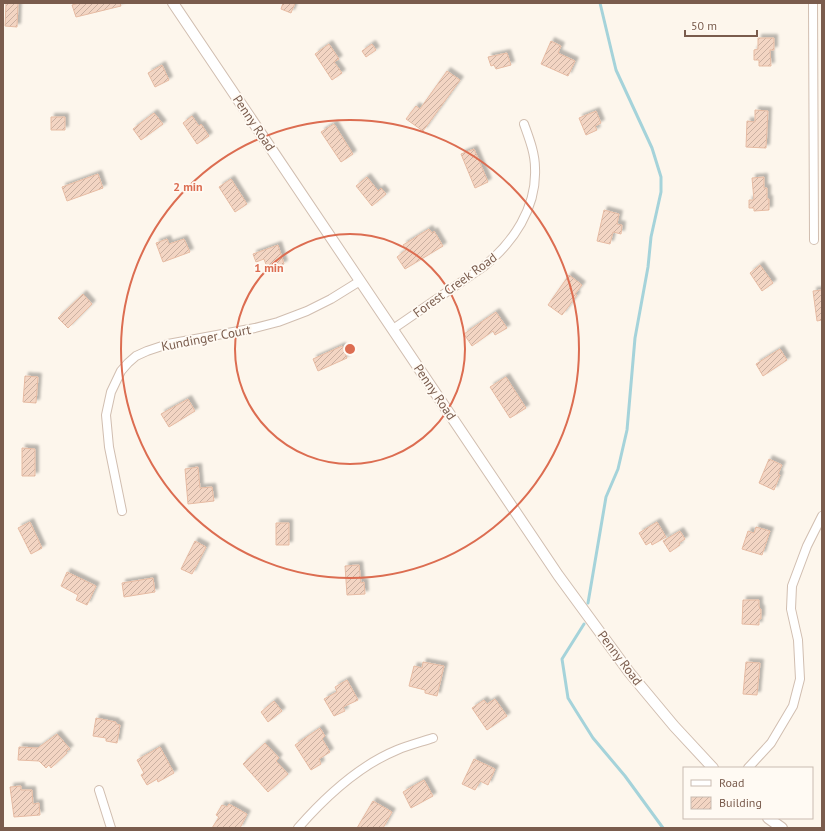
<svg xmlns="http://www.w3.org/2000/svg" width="825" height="831" viewBox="0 0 825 831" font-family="'PT Sans',sans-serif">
<defs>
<pattern id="building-hatch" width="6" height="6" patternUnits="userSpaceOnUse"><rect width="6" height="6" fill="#f3d5c3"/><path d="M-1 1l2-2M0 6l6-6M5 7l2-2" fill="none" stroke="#cab0a1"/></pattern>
<filter id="shadow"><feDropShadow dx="3.5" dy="-3.5" stdDeviation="1" flood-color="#0004"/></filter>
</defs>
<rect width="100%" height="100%" fill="#fdf6ec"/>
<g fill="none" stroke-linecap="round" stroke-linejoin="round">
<path stroke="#a5d3da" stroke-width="3" d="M 588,603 L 606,497 L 618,469 L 627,430 L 635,338 L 648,267 L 651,237 L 661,192 L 661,177 L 652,148 L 616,70 L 600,3
M 584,624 L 562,659 L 568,698 L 576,711 L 593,738 L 625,776 L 663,828"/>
</g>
<path fill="url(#building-hatch)" stroke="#e6bba3" filter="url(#shadow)" d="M 6,3 L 18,3 L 17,27 L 5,26 Z
M 79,3 L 120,3 L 121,6 L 76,17 L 72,5 Z
M 283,3 L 295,3 L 291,13 L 281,9 Z
M 758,38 L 774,38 L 774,50 L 770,50 L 771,66 L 759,66 L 759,60 L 754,60 L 754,50 L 758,49 Z
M 551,41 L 561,46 L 558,53 L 575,61 L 568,76 L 541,64 Z
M 329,44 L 339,59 L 334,62 L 342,73 L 332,80 L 315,54 Z
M 372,44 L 376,50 L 366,57 L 362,51 Z
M 507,53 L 511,65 L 496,69 L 494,65 L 491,66 L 488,57 Z
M 162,65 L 169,80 L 155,87 L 148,73 Z
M 447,71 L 460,80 L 423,131 L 406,119 L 416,106 L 420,109 Z
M 755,110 L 768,111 L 766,148 L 746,147 L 747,121 L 755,122 Z
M 596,111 L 601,123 L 595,126 L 597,130 L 586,135 L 579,118 Z
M 154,113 L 163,124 L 141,140 L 133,129 Z
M 192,116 L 199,126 L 201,124 L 209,136 L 197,144 L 183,123 Z
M 51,117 L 65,117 L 65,130 L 51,130 Z
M 334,124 L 353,154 L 341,162 L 321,132 Z
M 474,149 L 488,182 L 475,188 L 461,154 Z
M 98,174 L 103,188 L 67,201 L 62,187 Z
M 367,177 L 378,191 L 381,188 L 386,194 L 372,206 L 356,186 Z
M 764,177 L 764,188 L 767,188 L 767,199 L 769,199 L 769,210 L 754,211 L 754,208 L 749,208 L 749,200 L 754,200 L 752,178 Z
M 231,179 L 247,204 L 235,212 L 219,187 Z
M 604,210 L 619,214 L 617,224 L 622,225 L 621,234 L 613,232 L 610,244 L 597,241 Z
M 429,229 L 432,233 L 434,231 L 443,246 L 405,269 L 397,257 L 406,250 L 403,245 Z
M 167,239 L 169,244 L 184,239 L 190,252 L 163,262 L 156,243 Z
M 278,245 L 284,264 L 268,270 L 264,259 L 256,262 L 253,254 Z
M 760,265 L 773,283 L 762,291 L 750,273 Z
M 569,275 L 582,285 L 575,294 L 577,295 L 562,315 L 548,305 Z
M 822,290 L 822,320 L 817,321 L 813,291 Z
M 83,294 L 92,304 L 68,328 L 58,318 Z
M 496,312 L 507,328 L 495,335 L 493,331 L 472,346 L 464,334 Z
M 342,346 L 347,358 L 318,371 L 313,359 Z
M 780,349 L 787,360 L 763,376 L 756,364 Z
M 25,376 L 38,377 L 36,403 L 23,402 Z
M 506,377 L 526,408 L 510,418 L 490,387 Z
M 188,399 L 195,411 L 169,427 L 161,414 Z
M 22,448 L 35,449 L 35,476 L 22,476 Z
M 769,459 L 782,465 L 778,474 L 780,475 L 774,490 L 759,483 Z
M 198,467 L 200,488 L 212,487 L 214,501 L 188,504 L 185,469 Z
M 30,522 L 42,548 L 31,554 L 18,528 Z
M 657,522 L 666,537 L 652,545 L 651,542 L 646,545 L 639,533 Z
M 276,523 L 289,523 L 289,545 L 276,545 Z
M 756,527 L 770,531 L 762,555 L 742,549 L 748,531 L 754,533 Z
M 680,531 L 685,539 L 679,543 L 680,545 L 670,552 L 663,541 Z
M 195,541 L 206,547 L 192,574 L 181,569 Z
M 359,565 L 361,583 L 364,582 L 365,594 L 347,595 L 345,566 Z
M 67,572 L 96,586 L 87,605 L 76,600 L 78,595 L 61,586 Z
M 153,578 L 155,592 L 124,597 L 122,583 Z
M 743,600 L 759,600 L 759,606 L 760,609 L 761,609 L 761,619 L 759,619 L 759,625 L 742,624 Z
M 423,662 L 444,666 L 437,696 L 425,693 L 425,690 L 409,686 L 414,666 L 422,668 Z
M 746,662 L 760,663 L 757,695 L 743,694 Z
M 347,680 L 358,700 L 343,707 L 345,711 L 334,716 L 324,699 L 337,692 L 335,687 Z
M 495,699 L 507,716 L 487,730 L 472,708 L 484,700 L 487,704 Z
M 274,701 L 282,711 L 268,722 L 261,712 Z
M 96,718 L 116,722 L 116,724 L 120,725 L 117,743 L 106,741 L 106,738 L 93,736 Z
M 320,728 L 325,736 L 322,739 L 330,752 L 319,759 L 321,764 L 311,770 L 295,745 Z
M 57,734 L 70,749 L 66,751 L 67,753 L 51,768 L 49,765 L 46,768 L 39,761 L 18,760 L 19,747 L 38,748 Z
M 265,743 L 279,758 L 276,761 L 288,774 L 268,792 L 243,764 Z
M 160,747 L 174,773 L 158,782 L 157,779 L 147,785 L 141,775 L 144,773 L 137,760 Z
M 474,759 L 495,769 L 488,785 L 480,781 L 475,790 L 462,784 Z
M 424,780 L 433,796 L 411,808 L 403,792 Z
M 21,786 L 21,790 L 32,790 L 33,804 L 39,803 L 40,815 L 14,817 L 10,787 Z
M 373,801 L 392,812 L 383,828 L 357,828 Z
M 229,804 L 247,814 L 240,828 L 212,828 L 219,817 L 216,815 L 222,805 L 227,807 Z"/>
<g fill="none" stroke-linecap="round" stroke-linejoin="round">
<g stroke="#d1beb0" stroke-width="10">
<path id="minor" d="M 813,3 L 814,240
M 393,329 L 483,267 C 513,243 537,208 535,168 C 535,153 529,138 524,124
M 122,511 L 109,447 L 106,415 L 111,392 L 121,371 L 128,363 L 136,356 L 147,351 L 168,344 L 255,328 L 278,322 L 307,311 L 331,299 L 360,281
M 748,768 L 771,743 L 793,706 L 800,679 L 798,640 L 791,609 L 792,586 L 807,546 L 822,516
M 99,790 L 111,828
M 298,828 C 326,796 358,766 397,750 C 409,745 421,742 433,738"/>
</g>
<g stroke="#d1beb0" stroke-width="12">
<path id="tertiary" d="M 173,3 L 558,575 L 629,672 L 674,726 L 713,768
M 768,818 L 782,828"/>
</g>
<use href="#minor" stroke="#fff" stroke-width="8"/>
<use href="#tertiary" stroke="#fff" stroke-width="10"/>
</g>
<g fill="none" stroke="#dc6d51" stroke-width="2">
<circle cx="350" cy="349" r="115"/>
<circle cx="350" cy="349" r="229"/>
</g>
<g text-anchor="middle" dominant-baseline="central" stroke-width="3.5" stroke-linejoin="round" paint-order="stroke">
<g font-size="13" fill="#7a5c4d" stroke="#fffaf3">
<text transform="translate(254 123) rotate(56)">Penny Road</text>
<text transform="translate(455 285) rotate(-36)">Forest Creek Road</text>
<text transform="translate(206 338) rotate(-11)">Kundinger Court</text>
<text transform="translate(435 392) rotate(56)">Penny Road</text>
<text transform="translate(620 658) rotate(53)">Penny Road</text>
</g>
</g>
<circle cx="350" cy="349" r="6" fill="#dc6d51" stroke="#fffaf3" stroke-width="2"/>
<g font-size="12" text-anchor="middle" font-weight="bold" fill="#dc6d51" stroke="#fffaf3" stroke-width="3.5" stroke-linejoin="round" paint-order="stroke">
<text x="188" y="191">2 min</text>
<text x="269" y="272">1 min</text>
</g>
<rect width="825" height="831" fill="none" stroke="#7a5c4d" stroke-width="8"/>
<rect x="683" y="767" width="130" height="52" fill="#fffaf3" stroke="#cabbb1"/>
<rect x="691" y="780" width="20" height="6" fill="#ffffff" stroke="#cabbb1"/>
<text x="719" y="787" font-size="12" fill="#7a5c4d">Road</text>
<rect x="691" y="797" width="20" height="12" fill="url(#building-hatch)" stroke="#cabbb1"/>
<text x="719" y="807" font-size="12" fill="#7a5c4d">Building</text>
<path d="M685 30v6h72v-6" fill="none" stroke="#7a5c4d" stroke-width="2"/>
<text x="691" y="30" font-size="12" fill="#7a5c4d" stroke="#fffaf3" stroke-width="3" paint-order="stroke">50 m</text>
</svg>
